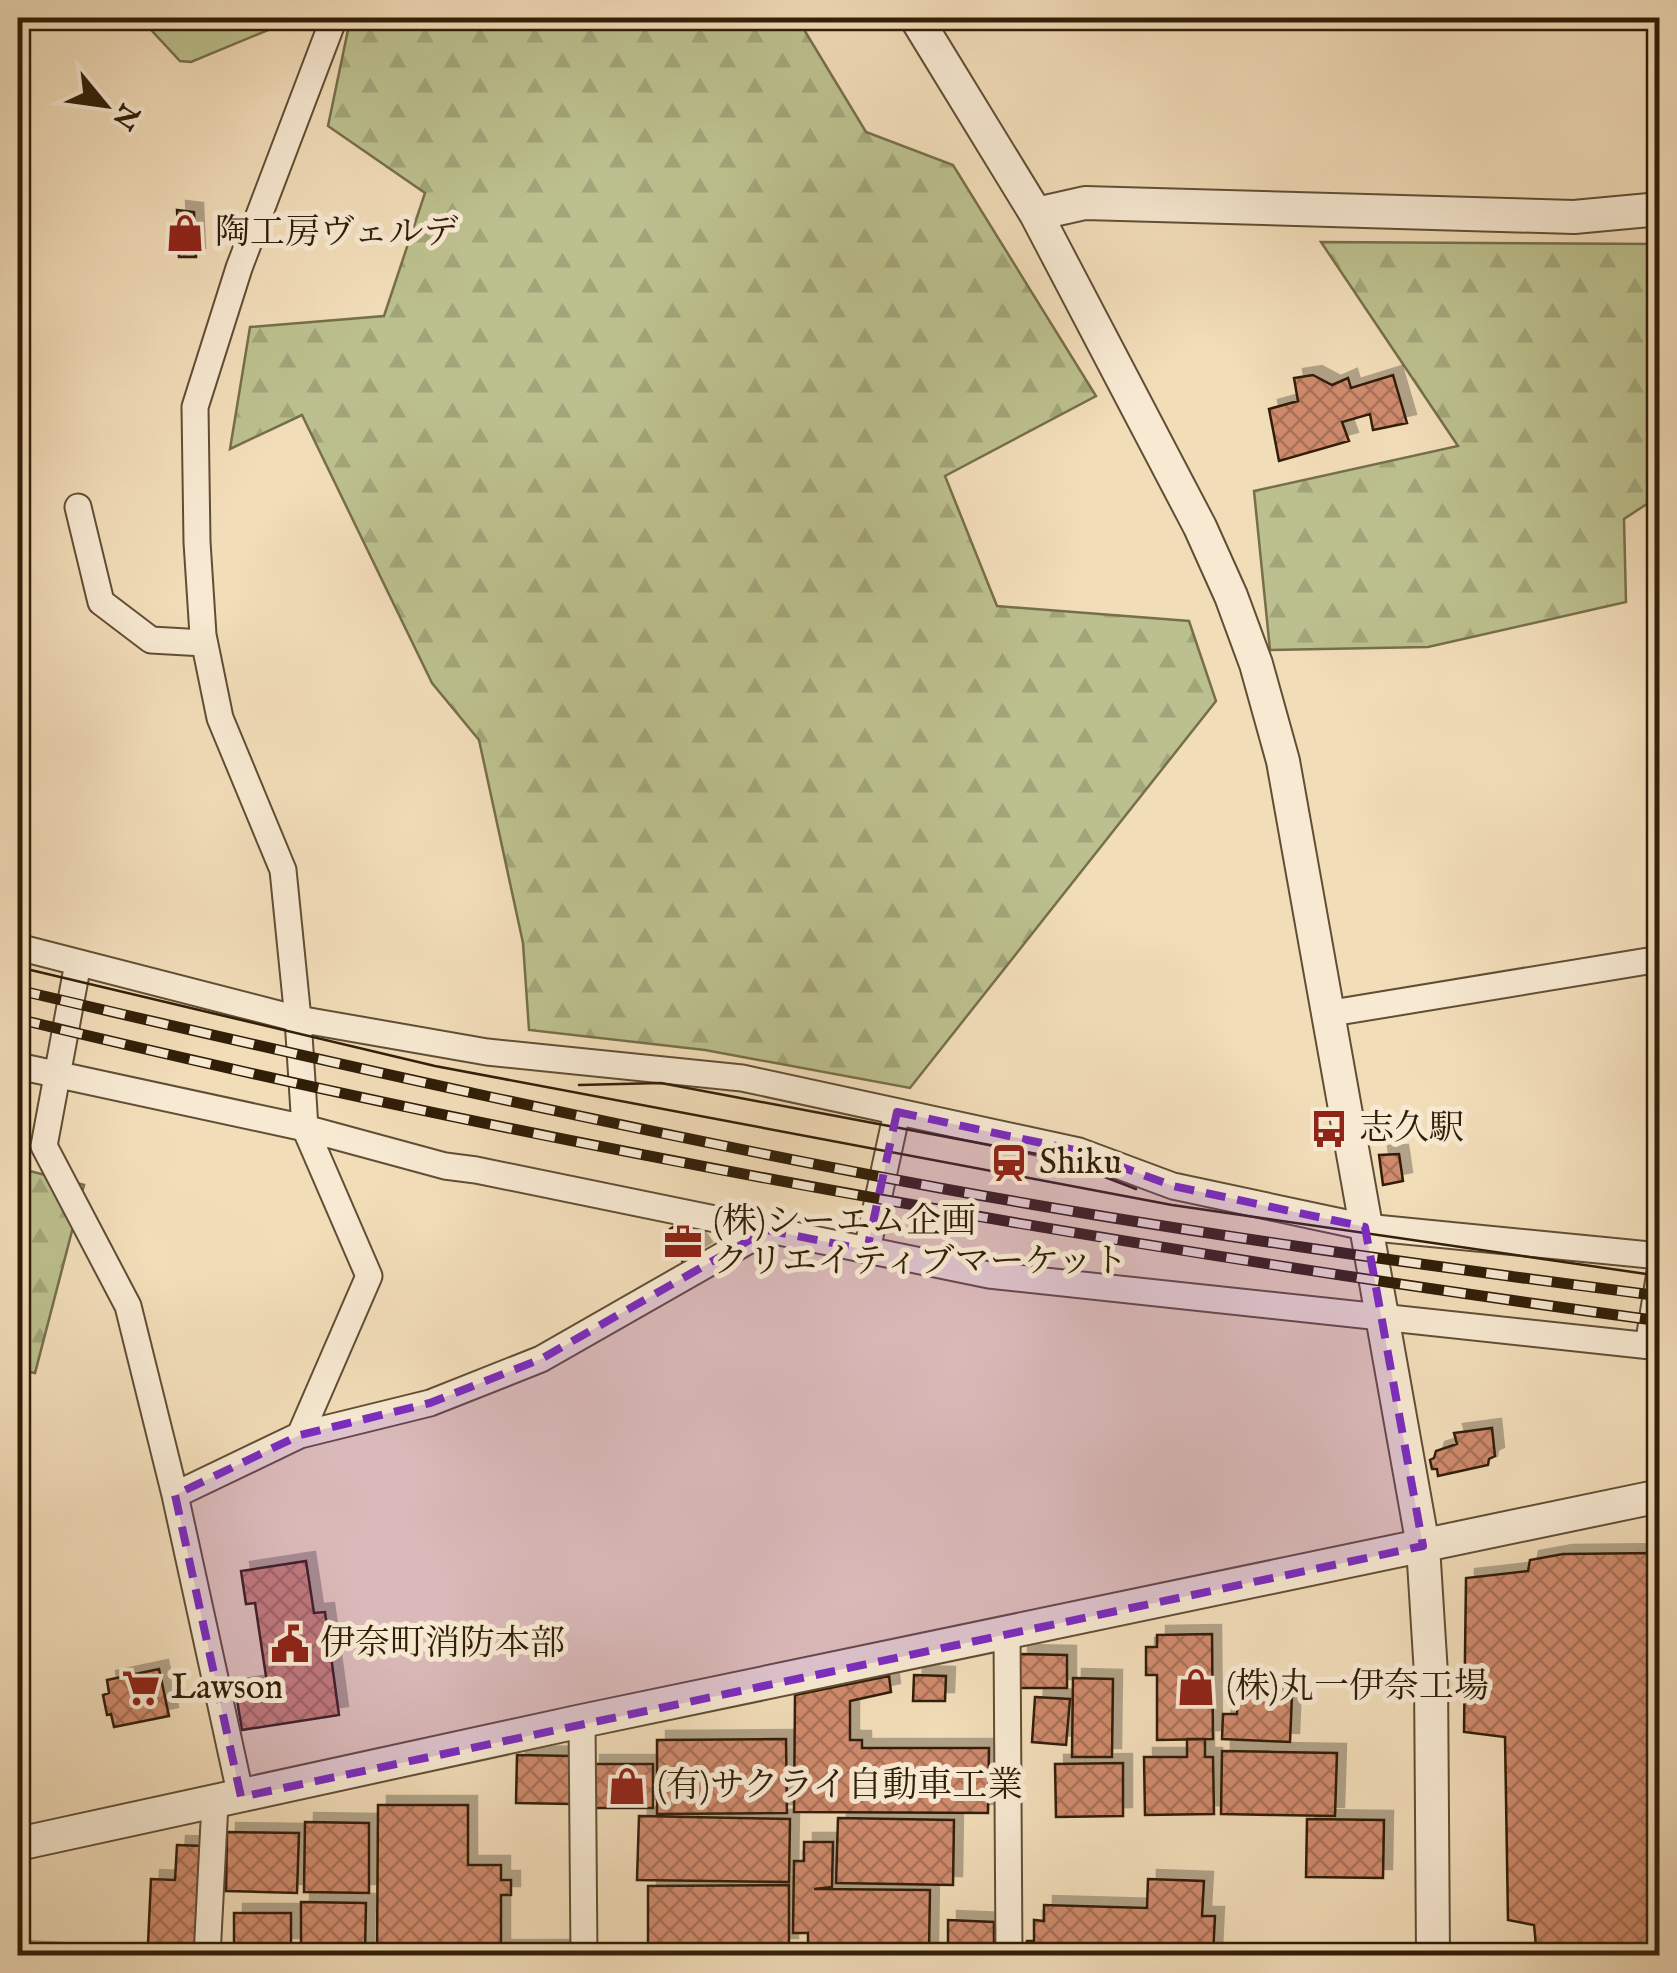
<svg xmlns="http://www.w3.org/2000/svg" width="1677" height="1973" viewBox="0 0 1677 1973" font-family="'IM FELL English','Noto Serif JP',serif">
<defs>
<pattern id="forest-firs" width="22" height="20" patternUnits="userSpaceOnUse" patternTransform="scale(2.5)"><rect width="22" height="20" fill="#bcc08e"/><path d="M5 1l3.5 6h-7zM16 11l3.5 6h-7z" fill="#a2a579"/></pattern>
<pattern id="building-cross-hatch" width="8" height="8" patternUnits="userSpaceOnUse" patternTransform="scale(2.5)"><rect width="8" height="8" fill="#d08b6d"/><path d="M0 0l8 8M0 8l8-8" fill="none" stroke="#a97158"/></pattern>
<filter id="shadow"><feDropShadow dx="9" dy="-9" stdDeviation="0" flood-color="#0004"/></filter>
</defs>
<rect width="100%" height="100%" fill="#f2ddb9"/>
<filter id="stains"><feTurbulence type="fractalNoise" baseFrequency=".002" numOctaves="4"/><feColorMatrix values="0 0 0 0 .2 0 0 0 0 .09 0 0 0 0 .02 0 0 0 .5 -.17"/></filter>
<radialGradient id="worn" r=".72"><stop offset=".6" stop-color="#630" stop-opacity="0"/><stop offset="1" stop-color="#630" stop-opacity=".3"/></radialGradient>
<path fill="url(#forest-firs)" stroke="#766f4a" stroke-width="2.5" d="M 369,18 L 797,18 L 866,132 L 953,165 L 1096,396 L 945,476 L 997,606 L 1189,621 L 1216,701 L 910,1088 L 705,1050 L 529,1030 L 523,943 L 479,740 L 432,683 L 302,415 L 230,449 L 250,327 L 384,316 L 425,193 L 328,126 L 349,25 Z
M 1321,242 L 1659,244 L 1659,496 L 1624,519 L 1626,602 L 1428,647 L 1270,650 L 1254,491 L 1458,446 Z
M 18,1168 L 84,1185 L 35,1373 L 18,1370 Z"/>
<path fill="#bcc08e" stroke="#766f4a" stroke-width="2.5" d="M 140,18 L 297,18 L 191,62 L 180,61 Z"/>
<path fill="url(#building-cross-hatch)" stroke="#311e07" stroke-width="2.5" filter="url(#shadow)" d="M 177,210 L 194,212 L 196,257 L 179,257 Z
M 1313,375 L 1332,385 L 1348,378 L 1351,388 L 1393,375 L 1407,423 L 1373,430 L 1370,414 L 1342,422 L 1349,441 L 1279,461 L 1269,409 L 1298,401 L 1294,378 Z
M 1399,1154 L 1403,1181 L 1383,1185 L 1379,1155 Z
M 683,1221 L 703,1251 L 683,1263 L 670,1229 Z
M 1492,1428 L 1495,1456 L 1489,1459 L 1488,1465 L 1438,1476 L 1437,1469 L 1432,1469 L 1430,1460 L 1434,1458 L 1436,1451 L 1457,1444 L 1454,1433 Z
M 1656,1553 L 1652,1571 L 1660,1575 L 1660,1956 L 1537,1956 L 1534,1925 L 1508,1920 L 1505,1737 L 1464,1732 L 1466,1578 L 1528,1571 L 1530,1560 L 1563,1554 Z
M 306,1561 L 314,1613 L 325,1612 L 339,1715 L 242,1730 L 235,1688 L 267,1683 L 255,1603 L 246,1604 L 241,1571 Z
M 1212,1634 L 1213,1739 L 1157,1740 L 1157,1675 L 1146,1675 L 1146,1647 L 1157,1647 L 1157,1635 Z
M 1019,1654 L 1067,1655 L 1067,1688 L 1019,1688 Z
M 159,1669 L 169,1716 L 114,1727 L 111,1714 L 107,1715 L 103,1695 L 109,1693 L 107,1680 Z
M 914,1675 L 946,1676 L 945,1701 L 913,1701 Z
M 889,1676 L 891,1692 L 850,1701 L 850,1740 L 862,1740 L 862,1748 L 989,1748 L 988,1813 L 794,1812 L 795,1695 Z
M 1073,1678 L 1113,1679 L 1112,1757 L 1072,1757 Z
M 1238,1694 L 1292,1695 L 1290,1742 L 1222,1739 L 1223,1714 L 1237,1714 Z
M 1035,1697 L 1070,1699 L 1066,1745 L 1032,1742 Z
M 786,1739 L 787,1813 L 657,1814 L 657,1740 Z
M 1187,1739 L 1205,1739 L 1205,1757 L 1213,1757 L 1214,1814 L 1145,1815 L 1144,1757 L 1187,1757 Z
M 1222,1751 L 1337,1753 L 1335,1816 L 1221,1814 Z
M 517,1755 L 572,1756 L 571,1804 L 516,1803 Z
M 1123,1763 L 1123,1816 L 1056,1817 L 1055,1764 Z
M 591,1764 L 653,1764 L 653,1808 L 591,1808 Z
M 378,1805 L 468,1805 L 468,1865 L 501,1865 L 501,1880 L 511,1880 L 511,1895 L 501,1895 L 501,1949 L 564,1949 L 564,1956 L 377,1956 Z
M 639,1816 L 790,1819 L 789,1882 L 637,1880 Z
M 838,1818 L 954,1820 L 953,1885 L 836,1883 Z
M 1307,1819 L 1384,1820 L 1383,1878 L 1306,1877 Z
M 305,1822 L 369,1823 L 369,1893 L 304,1892 Z
M 227,1832 L 299,1833 L 297,1893 L 226,1891 Z
M 804,1842 L 833,1842 L 832,1887 L 814,1889 L 930,1890 L 929,1951 L 808,1950 L 808,1933 L 793,1933 L 794,1861 L 804,1861 Z
M 177,1845 L 204,1846 L 199,1946 L 148,1944 L 151,1879 L 175,1880 Z
M 1148,1879 L 1204,1881 L 1202,1916 L 1215,1916 L 1213,1956 L 1026,1953 L 1027,1941 L 1034,1941 L 1034,1920 L 1044,1921 L 1044,1905 L 1147,1908 Z
M 789,1885 L 789,1947 L 648,1947 L 648,1886 Z
M 301,1902 L 366,1903 L 365,1952 L 301,1952 Z
M 234,1913 L 291,1913 L 291,1947 L 234,1947 Z
M 948,1920 L 994,1922 L 994,1946 L 948,1944 Z
M 18,1950 L 123,1956 L 18,1956 Z"/>
<g fill="none" stroke-linecap="round" stroke-linejoin="round">
<g stroke="#614e34" stroke-width="29">
<path id="minor" d="M 78,507 L 101,602 L 151,640 L 204,643
M 18,947 L 298,1019 L 487,1052 L 742,1078 L 1079,1151 L 1173,1186 L 1365,1227 L 1660,1256
M 78,963 L 44,1146 L 128,1306 L 175,1495 L 241,1797
M 1326,1014 L 1660,959
M 18,1066 L 305,1128 L 445,1166 L 476,1170 L 989,1275 L 1660,1347
M 867,1250 L 897,1112
M 1648,1346 L 1660,1272
M 300,1435 L 430,1403 L 541,1359 L 767,1230
M 175,1495 L 300,1435 L 369,1276 L 305,1128 L 298,1019 L 283,870 L 220,718 L 203,635 L 197,542 L 195,407 L 239,268 L 334,18
M 1007,1632 L 1009,1956
M 582,1721 L 584,1956
M 207,1956 L 215,1803"/>
</g>
<g stroke="#614e34" stroke-width="36">
<path id="tertiary" d="M 916,18 L 1036,214 L 1200,527 L 1231,596 L 1256,664 L 1283,761 L 1423,1546 L 1431,1674 L 1433,1956
M 1036,214 L 1085,203 L 1574,217 L 1660,209
M 18,1844 L 582,1721 L 1660,1496"/>
</g>
<use href="#minor" stroke="#f7e9d2" stroke-width="25"/>
<use href="#tertiary" stroke="#f7e9d2" stroke-width="32"/>
<path stroke="#311e07" stroke-width="2.5" d="M 18,967 L 435,1066 L 1172,1205 L 1660,1276
M 579,1085 L 661,1083 L 1053,1157 L 1136,1189"/>
<g stroke="#311e07" stroke-width="11">
<path id="rail" d="M 18,990 C 326,1062 634,1131 945,1189 C 1182,1232 1421,1265 1660,1296
M 18,1019 C 559,1150 1107,1246 1660,1321"/>
</g>
<use href="#rail" stroke="#f7e9d2" stroke-width="8" stroke-dasharray="22" stroke-linecap="butt"/>
</g>
<path fill="#7b2cbf" fill-opacity="0.2" stroke="#7b2cbf" stroke-width="8" stroke-dasharray="20 12" stroke-linejoin="round" d="M 897,1112 L 1079,1151 L 1173,1186 L 1365,1227 L 1423,1546 L 241,1797 L 175,1495 L 300,1435 L 430,1403 L 541,1359 L 767,1230 L 867,1250 Z"/>
<defs>
<g id="shop-bare" transform="scale(3)"><path d="M-5-2.5h2.3a2.7 3.5 0 0 1 5.4 0H5L5.5 6h-11ZM-1.5-2.5h3a1.5 2.3 0 0 0-3 0Z" fill="#8f2418" stroke="#f7e9d2" stroke-width="2.5" paint-order="stroke"/></g>
<g id="bus-bare" transform="scale(3)"><path d="M-5-6H5V4H4V6H2V4H-2V6H-4V4H-5ZM-3.5-4V0h7V-4ZM-3.5 1.2v1.5H-2V1.2ZM2 1.2v1.5H3.5V1.2Z" fill="#8f2418" stroke="#f7e9d2" stroke-width="2.5" paint-order="stroke"/></g>
<g id="station-bare" transform="scale(3)"><path d="M-3-6H3Q5-6 5-4V2Q5 4 3 4L4.5 6H3L1.5 4h-3L-3 6H-4.5L-3 4Q-5 4-5 2V-4Q-5-6-3-6ZM-3.5-4v3h7v-3ZM-3.5 1v1.5H-2V1ZM2 1v1.5H3.5V1Z" fill="#8f2418" stroke="#f7e9d2" stroke-width="2.5" paint-order="stroke"/></g>
<g id="office-bare" transform="scale(3)"><path d="M-6-3h4V-5.5h4V-3h4V5H-6ZM-1-4.5V-3h2v-1.5ZM-6 0V1H6V0Z" fill="#8f2418" stroke="#f7e9d2" stroke-width="2.5" paint-order="stroke"/></g>
<g id="civic-bare" transform="scale(3)"><path d="M-.6-6.5H3V-4.5H.6V-3L4-1V1h2V6H-6V1h2V-1L-.6-3ZM-1.2 2.5V6h2.4V2.5Z" fill="#8f2418" stroke="#f7e9d2" stroke-width="2.5" paint-order="stroke"/></g>
<g id="supermarket-bare" transform="scale(3)"><path d="M-6-5.5h2.5l.6 2H6L4.5 2H-2.5L-4.4-4H-6ZM-1.5 3.2a1.3 1.3 0 1 0 .1 0ZM3 3.2a1.3 1.3 0 1 0 .1 0Z" fill="#8f2418" stroke="#f7e9d2" stroke-width="2.5" paint-order="stroke"/></g>
</defs>
<g fill-rule="evenodd">
<use href="#shop-bare" x="185" y="233"/>
<use href="#bus-bare" x="1329" y="1129"/>
<use href="#station-bare" x="1009" y="1163"/>
<use href="#office-bare" x="683" y="1242"/>
<use href="#civic-bare" x="290" y="1644"/>
<use href="#shop-bare" x="1196" y="1687"/>
<use href="#supermarket-bare" x="141" y="1688"/>
<use href="#shop-bare" x="627" y="1786"/>
</g>
<g text-anchor="middle" dominant-baseline="central" stroke-width="10" stroke-linejoin="round" paint-order="stroke">
<g font-size="35" fill="#311e07" stroke="#f7e9d2" text-anchor="start">
<text x="215" y="233">陶工房ヴェルデ</text>
<text x="1359" y="1129">志久駅</text>
<text x="1039" y="1163">Shiku</text>
<text x="713" y="1222">(株)シーエム企画<tspan x="713" dy="40">クリエイティブマーケット</tspan></text>
<text x="320" y="1644">伊奈町消防本部</text>
<text x="1226" y="1687">(株)丸一伊奈工場</text>
<text x="171" y="1688">Lawson</text>
<text x="657" y="1786">(有)サクライ自動車工業</text>
</g>
</g>
<rect width="1677" height="1973" fill="none" stroke="#f2ddb9" stroke-width="60"/>
<rect x="20" y="20" width="1637" height="1933" fill="none" stroke="#311e07" stroke-width="5"/>
<rect x="30" y="30" width="1617" height="1913" fill="none" stroke="#311e07" stroke-width="2.5"/>
<g transform="translate(105 105) rotate(119)" stroke="#f7e9d2" stroke-width="8" paint-order="stroke">
<path d="M0-8L18 38L0 25L-18 38Z" fill="#311e07"/>
<text y="-15" font-size="28" font-weight="bold" text-anchor="middle" fill="#311e07">N</text>
</g>
<rect width="100%" height="100%" filter="url(#stains)"/>
<rect width="100%" height="100%" fill="url(#worn)"/>
</svg>
